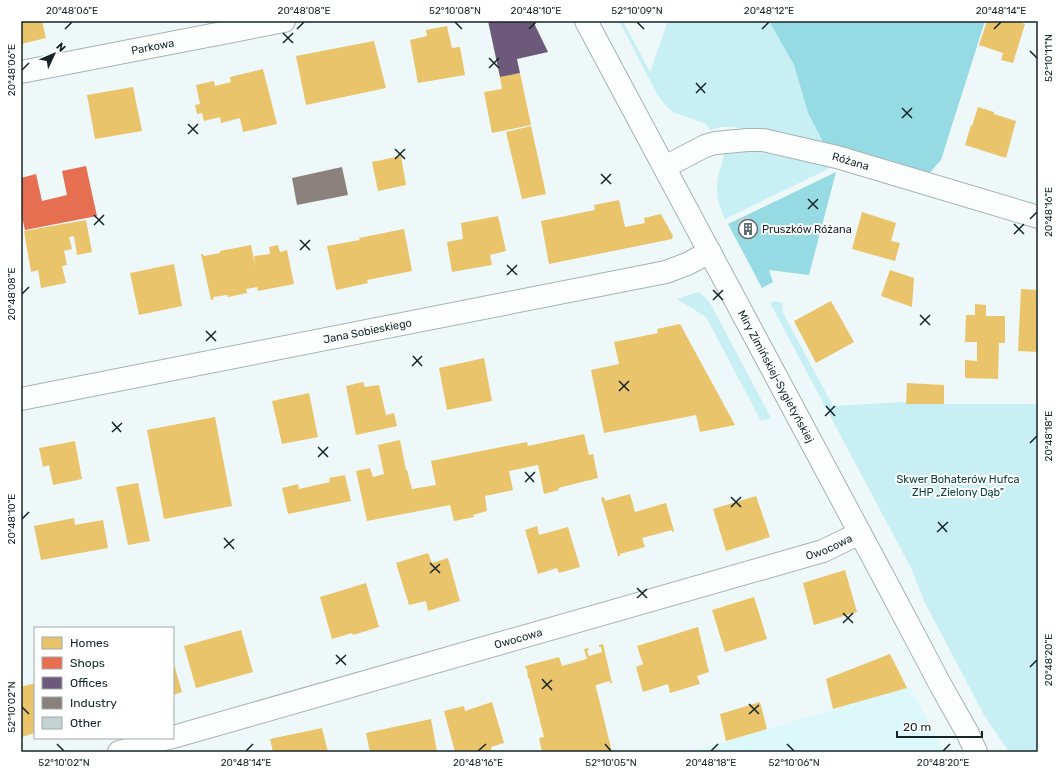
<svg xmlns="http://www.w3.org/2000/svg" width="1059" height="773" viewBox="0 0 1059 773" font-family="Rubik,sans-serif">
<rect width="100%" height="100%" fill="#eef8f8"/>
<path fill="#dcf8fb" d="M 910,687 L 945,752 L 690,752 Z"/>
<path fill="#c8eff4" d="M 619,21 L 623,21 L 650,72 L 668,21 L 769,21 L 794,65 L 808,113 L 823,142 L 732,127 L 721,127 L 710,130 L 706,124 L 673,112 L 664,104 L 657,94 Z
M 761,148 L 829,163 L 828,169 L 725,219 C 713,193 716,182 724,156 L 722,152 Z
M 698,292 L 705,297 L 710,303 L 771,418 L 770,419 L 761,421 L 706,317 L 677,299 Z
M 775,301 L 782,303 L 783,313 L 833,406 L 905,402 L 906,404 L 1038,404 L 1038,752 L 1009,752 L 984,715 L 924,601 L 911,568 L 770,303 Z"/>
<path fill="#96dbe3" d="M 769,21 L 985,21 L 941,160 L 928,175 L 823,142 L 808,113 L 794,65 Z
M 836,172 L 809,275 L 769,270 L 773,282 L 762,288 L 728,224 Z"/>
<path fill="#e9c46a" d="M 21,21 L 42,21 L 46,38 L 21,44 Z
M 987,21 L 1015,21 L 1025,24 L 1013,63 L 1001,60 L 1003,53 L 979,45 Z
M 447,26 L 452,48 L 460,47 L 465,75 L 418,83 L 410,40 L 427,36 L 426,30 Z
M 374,41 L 386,88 L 306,105 L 296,56 Z
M 263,69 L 277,124 L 243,132 L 240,118 L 221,123 L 220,117 L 204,121 L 202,113 L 197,114 L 195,105 L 200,104 L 196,85 L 214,81 L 215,86 L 231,82 L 230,77 Z
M 520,73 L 531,125 L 492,133 L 484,92 L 502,89 L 500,77 Z
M 133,87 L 142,131 L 95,139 L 87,95 Z
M 978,107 L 994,112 L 994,114 L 1016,121 L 1006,158 L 965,145 L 971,125 L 972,126 Z
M 531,126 L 546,194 L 522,199 L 506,132 Z
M 401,156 L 406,185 L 378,191 L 372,162 Z
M 619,200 L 625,227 L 645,223 L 644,218 L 661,214 L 673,236 L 672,239 L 549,264 L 541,221 L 595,210 L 594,205 Z
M 862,212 L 896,223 L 891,241 L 900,243 L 895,261 L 852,249 Z
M 498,216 L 506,251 L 490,255 L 492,265 L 452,272 L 447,242 L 463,239 L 461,223 Z
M 86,220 L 92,252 L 77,255 L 74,236 L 69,237 L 72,249 L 64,251 L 67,265 L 62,266 L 66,283 L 41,288 L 38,270 L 31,272 L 24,231 Z
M 404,229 L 412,271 L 367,280 L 368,283 L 336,290 L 327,246 L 360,240 L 359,238 Z
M 251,245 L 255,266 L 254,256 L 270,254 L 269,247 L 278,245 L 280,252 L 287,250 L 294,284 L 258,291 L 257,287 L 246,289 L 247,293 L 228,297 L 227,295 L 213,297 L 214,299 L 211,300 L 201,254 L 203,254 L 204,256 L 220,253 L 220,251 Z
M 174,264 L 182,306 L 139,315 L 130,273 Z
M 890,270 L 914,278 L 912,307 L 881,296 Z
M 1021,289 L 1038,290 L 1038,352 L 1018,351 Z
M 831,301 L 854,342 L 816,363 L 794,321 Z
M 975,304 L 986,305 L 986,316 L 1005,316 L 1005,343 L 999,343 L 998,379 L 965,378 L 965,360 L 977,361 L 977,342 L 965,342 L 966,315 L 975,315 Z
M 680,324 L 735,425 L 700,432 L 696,415 L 604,433 L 591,370 L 619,364 L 614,342 L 658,333 L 657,329 Z
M 484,358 L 492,401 L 447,410 L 439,368 Z
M 363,382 L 365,387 L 379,385 L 386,415 L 394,413 L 397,426 L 356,435 L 346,386 Z
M 907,383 L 944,385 L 944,404 L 906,404 Z
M 309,393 L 318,437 L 282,444 L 272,401 Z
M 215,417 L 232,506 L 164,519 L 147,430 Z
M 584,434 L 589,455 L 593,454 L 598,478 L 558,488 L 559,490 L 544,494 L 538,465 L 509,471 L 513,490 L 485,496 L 487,511 L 473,515 L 474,517 L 454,521 L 450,505 L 367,521 L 356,471 L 370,468 L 373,477 L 384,474 L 378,445 L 400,440 L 406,470 L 407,470 L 412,489 L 436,485 L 431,461 L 527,442 L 528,446 Z
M 75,441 L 82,479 L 53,485 L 49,465 L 43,467 L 39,448 Z
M 345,475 L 351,501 L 288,514 L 282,488 L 298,484 L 299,489 L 330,482 L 329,478 Z
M 138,483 L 150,541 L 128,545 L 116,487 Z
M 630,494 L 635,512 L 666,503 L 674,531 L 672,532 L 672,530 L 642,538 L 645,547 L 620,554 L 620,556 L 618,556 L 601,498 L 604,497 L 605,501 Z
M 756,496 L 770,537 L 726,551 L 713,509 Z
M 74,518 L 75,525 L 103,520 L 108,548 L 41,560 L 34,526 Z
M 537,526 L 539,535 L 568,527 L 580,567 L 559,573 L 557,568 L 538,574 L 525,530 Z
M 428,553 L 432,563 L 448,558 L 460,601 L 428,611 L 426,601 L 409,605 L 396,563 Z
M 845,570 L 857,612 L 814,625 L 803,583 Z
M 366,583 L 379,627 L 353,635 L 352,633 L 332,639 L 320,597 Z
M 754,597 L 767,639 L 725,652 L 712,610 Z
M 698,627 L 709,672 L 697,676 L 700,684 L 670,693 L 668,684 L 643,692 L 636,667 L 643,664 L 637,646 Z
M 241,630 L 253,672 L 196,688 L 184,646 Z
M 603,644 L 612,683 L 610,683 L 610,681 L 596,685 L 596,687 L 612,752 L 542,752 L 539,738 L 544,737 L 529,678 L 528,678 L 527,669 L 526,669 L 525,666 L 559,657 L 562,666 L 587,659 L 584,649 L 588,648 L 589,650 L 587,651 L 589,656 L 602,652 L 601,647 L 599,647 L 599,645 Z
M 890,654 L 907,688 L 833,709 L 826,679 Z
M 173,661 L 182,692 L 173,695 Z
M 35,683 L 35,733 L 22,737 L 21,687 Z
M 492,702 L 504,743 L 491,747 L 492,752 L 455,752 L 444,711 L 464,706 L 465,711 Z
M 760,702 L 767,729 L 726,741 L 720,714 Z
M 431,719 L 437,752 L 370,752 L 366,733 Z
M 322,728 L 328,752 L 273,752 L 270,739 Z"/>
<path fill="#e76f51" d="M 86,166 L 97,216 L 25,230 L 21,213 L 21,178 L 36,174 L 42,201 L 67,195 L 62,171 Z"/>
<path fill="#6d597a" d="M 488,21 L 533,21 L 548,52 L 517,59 L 520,73 L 500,77 Z"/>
<path fill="#8a817c" d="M 342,167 L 348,195 L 297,205 L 292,178 Z"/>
<path fill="#c5d2d3" d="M 748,216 L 758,235 L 747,241 L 737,222 Z"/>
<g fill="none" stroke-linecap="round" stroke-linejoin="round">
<g stroke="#a5b2b3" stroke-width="24">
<g id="minor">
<path id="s1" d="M 21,72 L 284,21"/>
<path id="s2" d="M 665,167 L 705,146 L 715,143 L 748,140 L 763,140 L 837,157 L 1038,217"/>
<path id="s3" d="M 21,399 L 666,272 L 687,264 L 710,252"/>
<path id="s4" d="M 173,737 L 823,551 L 860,533"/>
<path d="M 119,752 L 169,738"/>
</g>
</g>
<g stroke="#a5b2b3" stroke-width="24">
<g id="tertiary">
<path id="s5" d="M 586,21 L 884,578 L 941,686 L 967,732 L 976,752"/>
</g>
</g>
<use href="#minor" stroke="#fcfefe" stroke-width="22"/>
<use href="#tertiary" stroke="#fcfefe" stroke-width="22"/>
</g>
<path fill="none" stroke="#142527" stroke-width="1.5" d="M 455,22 L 462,29M 637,22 L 644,29M 65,29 L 72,22M 297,29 L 304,22M 529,29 L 536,22M 762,29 L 769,22M 994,29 L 1001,22M 283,33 L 293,43M 283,43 L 293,33M 1030,51 L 1037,58M 489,58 L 499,68M 489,68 L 499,58M 22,70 L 29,63M 696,83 L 705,93M 696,93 L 706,83M 902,108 L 912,118M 902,118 L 912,108M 188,124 L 198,134M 188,134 L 198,124M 395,149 L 405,159M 395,159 L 405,149M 601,174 L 611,184M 601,184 L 611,174M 808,199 L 818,209M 808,209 L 818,199M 94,215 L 104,225M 1030,219 L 1037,212M 1014,224 L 1024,234M 94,225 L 104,215M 1014,234 L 1024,224M 300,240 L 310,250M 300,250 L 310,240M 507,265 L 517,275M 507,275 L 517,265M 713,290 L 723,300M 22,294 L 29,287M 713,300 L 723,290M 920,315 L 930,325M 920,325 L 930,315M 206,331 L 216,341M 206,341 L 216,331M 413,356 L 422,366M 412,366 L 422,356M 619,381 L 629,391M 619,391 L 629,381M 826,406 L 835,416M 825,416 L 835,406M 112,422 L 121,432M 112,432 L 122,423M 1030,443 L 1037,436M 318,447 L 328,457M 318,457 L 328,447M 525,472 L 534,482M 525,482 L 535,472M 731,497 L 741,507M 731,507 L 741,497M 22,519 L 29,512M 938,522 L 947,532M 937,532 L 948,522M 224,538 L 234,549M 224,548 L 234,539M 430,563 L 440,573M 430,573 L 440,564M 637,588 L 647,598M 637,598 L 647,589M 843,613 L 853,623M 843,623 L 853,613M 336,655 L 346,665M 336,664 L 346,655M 1030,667 L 1037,660M 542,679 L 552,690M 542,689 L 552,680M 749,704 L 759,714M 22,707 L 29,714M 749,714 L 759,705M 57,744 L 64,751M 605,744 L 611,751M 787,744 L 794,751M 246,751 L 253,744M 478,751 L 486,744M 711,751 L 718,744M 943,751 L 950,744"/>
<defs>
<g id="building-ring" transform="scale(1)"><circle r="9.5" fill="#fff" stroke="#606f70" stroke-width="1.5"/><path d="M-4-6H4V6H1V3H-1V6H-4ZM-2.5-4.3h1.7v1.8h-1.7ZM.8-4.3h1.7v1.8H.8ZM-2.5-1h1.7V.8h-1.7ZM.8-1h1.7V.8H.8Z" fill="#606f70"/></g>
</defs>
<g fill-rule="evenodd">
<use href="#building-ring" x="748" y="229"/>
</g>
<g text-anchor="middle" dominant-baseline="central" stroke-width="4" stroke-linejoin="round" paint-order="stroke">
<g font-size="11" fill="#142527" stroke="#fff">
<text stroke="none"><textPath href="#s1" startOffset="134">Parkowa</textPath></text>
<text stroke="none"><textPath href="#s2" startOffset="194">Różana</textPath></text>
<text stroke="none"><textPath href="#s3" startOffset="353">Jana Sobieskiego</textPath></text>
<text stroke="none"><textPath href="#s5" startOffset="403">Miry Zimińskiej-Sygietyńskiej</textPath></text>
<text stroke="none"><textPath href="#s4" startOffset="683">Owocowa</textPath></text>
<text stroke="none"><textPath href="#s4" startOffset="359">Owocowa</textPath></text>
</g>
<g font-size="11" fill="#142527" stroke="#fff" text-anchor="start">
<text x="762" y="229">Pruszków Różana</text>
</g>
<g font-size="11" fill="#0d4349" stroke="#fff">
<text x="958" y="479">Skwer Bohaterów Hufca<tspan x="958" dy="13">ZHP „Zielony Dąb”</tspan></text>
</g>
</g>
<rect width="1059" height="773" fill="none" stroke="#ffffff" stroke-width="44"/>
<rect x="34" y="627" width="140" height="112" fill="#ffffff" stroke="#a1a8a9"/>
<rect x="42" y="637" width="20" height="12" fill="#e9c46a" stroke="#a1a8a9"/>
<text x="70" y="647" font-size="12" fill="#142527">Homes</text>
<rect x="42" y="657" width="20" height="12" fill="#e76f51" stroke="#a1a8a9"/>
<text x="70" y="667" font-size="12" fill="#142527">Shops</text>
<rect x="42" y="677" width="20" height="12" fill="#6d597a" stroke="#a1a8a9"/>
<text x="70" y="687" font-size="12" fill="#142527">Offices</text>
<rect x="42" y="697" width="20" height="12" fill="#8a817c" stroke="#a1a8a9"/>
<text x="70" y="707" font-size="12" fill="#142527">Industry</text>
<rect x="42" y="717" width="20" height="12" fill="#c5d2d3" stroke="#a1a8a9"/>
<text x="70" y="727" font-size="12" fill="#142527">Other</text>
<g transform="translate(54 54) rotate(46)" stroke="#ffffff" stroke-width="3" paint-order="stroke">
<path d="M0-3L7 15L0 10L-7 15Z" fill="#142527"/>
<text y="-6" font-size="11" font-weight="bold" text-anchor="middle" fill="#142527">N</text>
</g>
<path d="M897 731v6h85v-6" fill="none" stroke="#142527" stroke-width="2"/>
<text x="903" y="731" font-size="12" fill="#142527" stroke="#ffffff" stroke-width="3" paint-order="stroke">20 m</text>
<rect x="22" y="22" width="1015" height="729" fill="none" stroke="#142527" stroke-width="1.5"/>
<g font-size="10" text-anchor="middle" fill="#142527">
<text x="72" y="14">20°48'06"E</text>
<text x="304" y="14">20°48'08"E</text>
<text x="455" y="14">52°10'08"N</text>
<text x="536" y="14">20°48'10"E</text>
<text x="637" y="14">52°10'09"N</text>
<text x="769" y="14">20°48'12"E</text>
<text x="1001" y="14">20°48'14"E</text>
<text transform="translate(1048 58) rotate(-90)" y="4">52°10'11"N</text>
<text transform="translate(11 70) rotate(-90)" y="4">20°48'06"E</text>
<text transform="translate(1048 212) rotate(-90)" y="4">20°48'16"E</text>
<text transform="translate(11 294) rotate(-90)" y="4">20°48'08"E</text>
<text transform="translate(1048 436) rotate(-90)" y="4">20°48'18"E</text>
<text transform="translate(11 519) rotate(-90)" y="4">20°48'10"E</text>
<text transform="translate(1048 660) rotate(-90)" y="4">20°48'20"E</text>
<text transform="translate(11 707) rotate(-90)" y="4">52°10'02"N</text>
<text x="64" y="766">52°10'02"N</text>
<text x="246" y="766">20°48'14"E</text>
<text x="478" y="766">20°48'16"E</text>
<text x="611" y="766">52°10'05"N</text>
<text x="711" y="766">20°48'18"E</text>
<text x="794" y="766">52°10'06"N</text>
<text x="943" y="766">20°48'20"E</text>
</g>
</svg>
